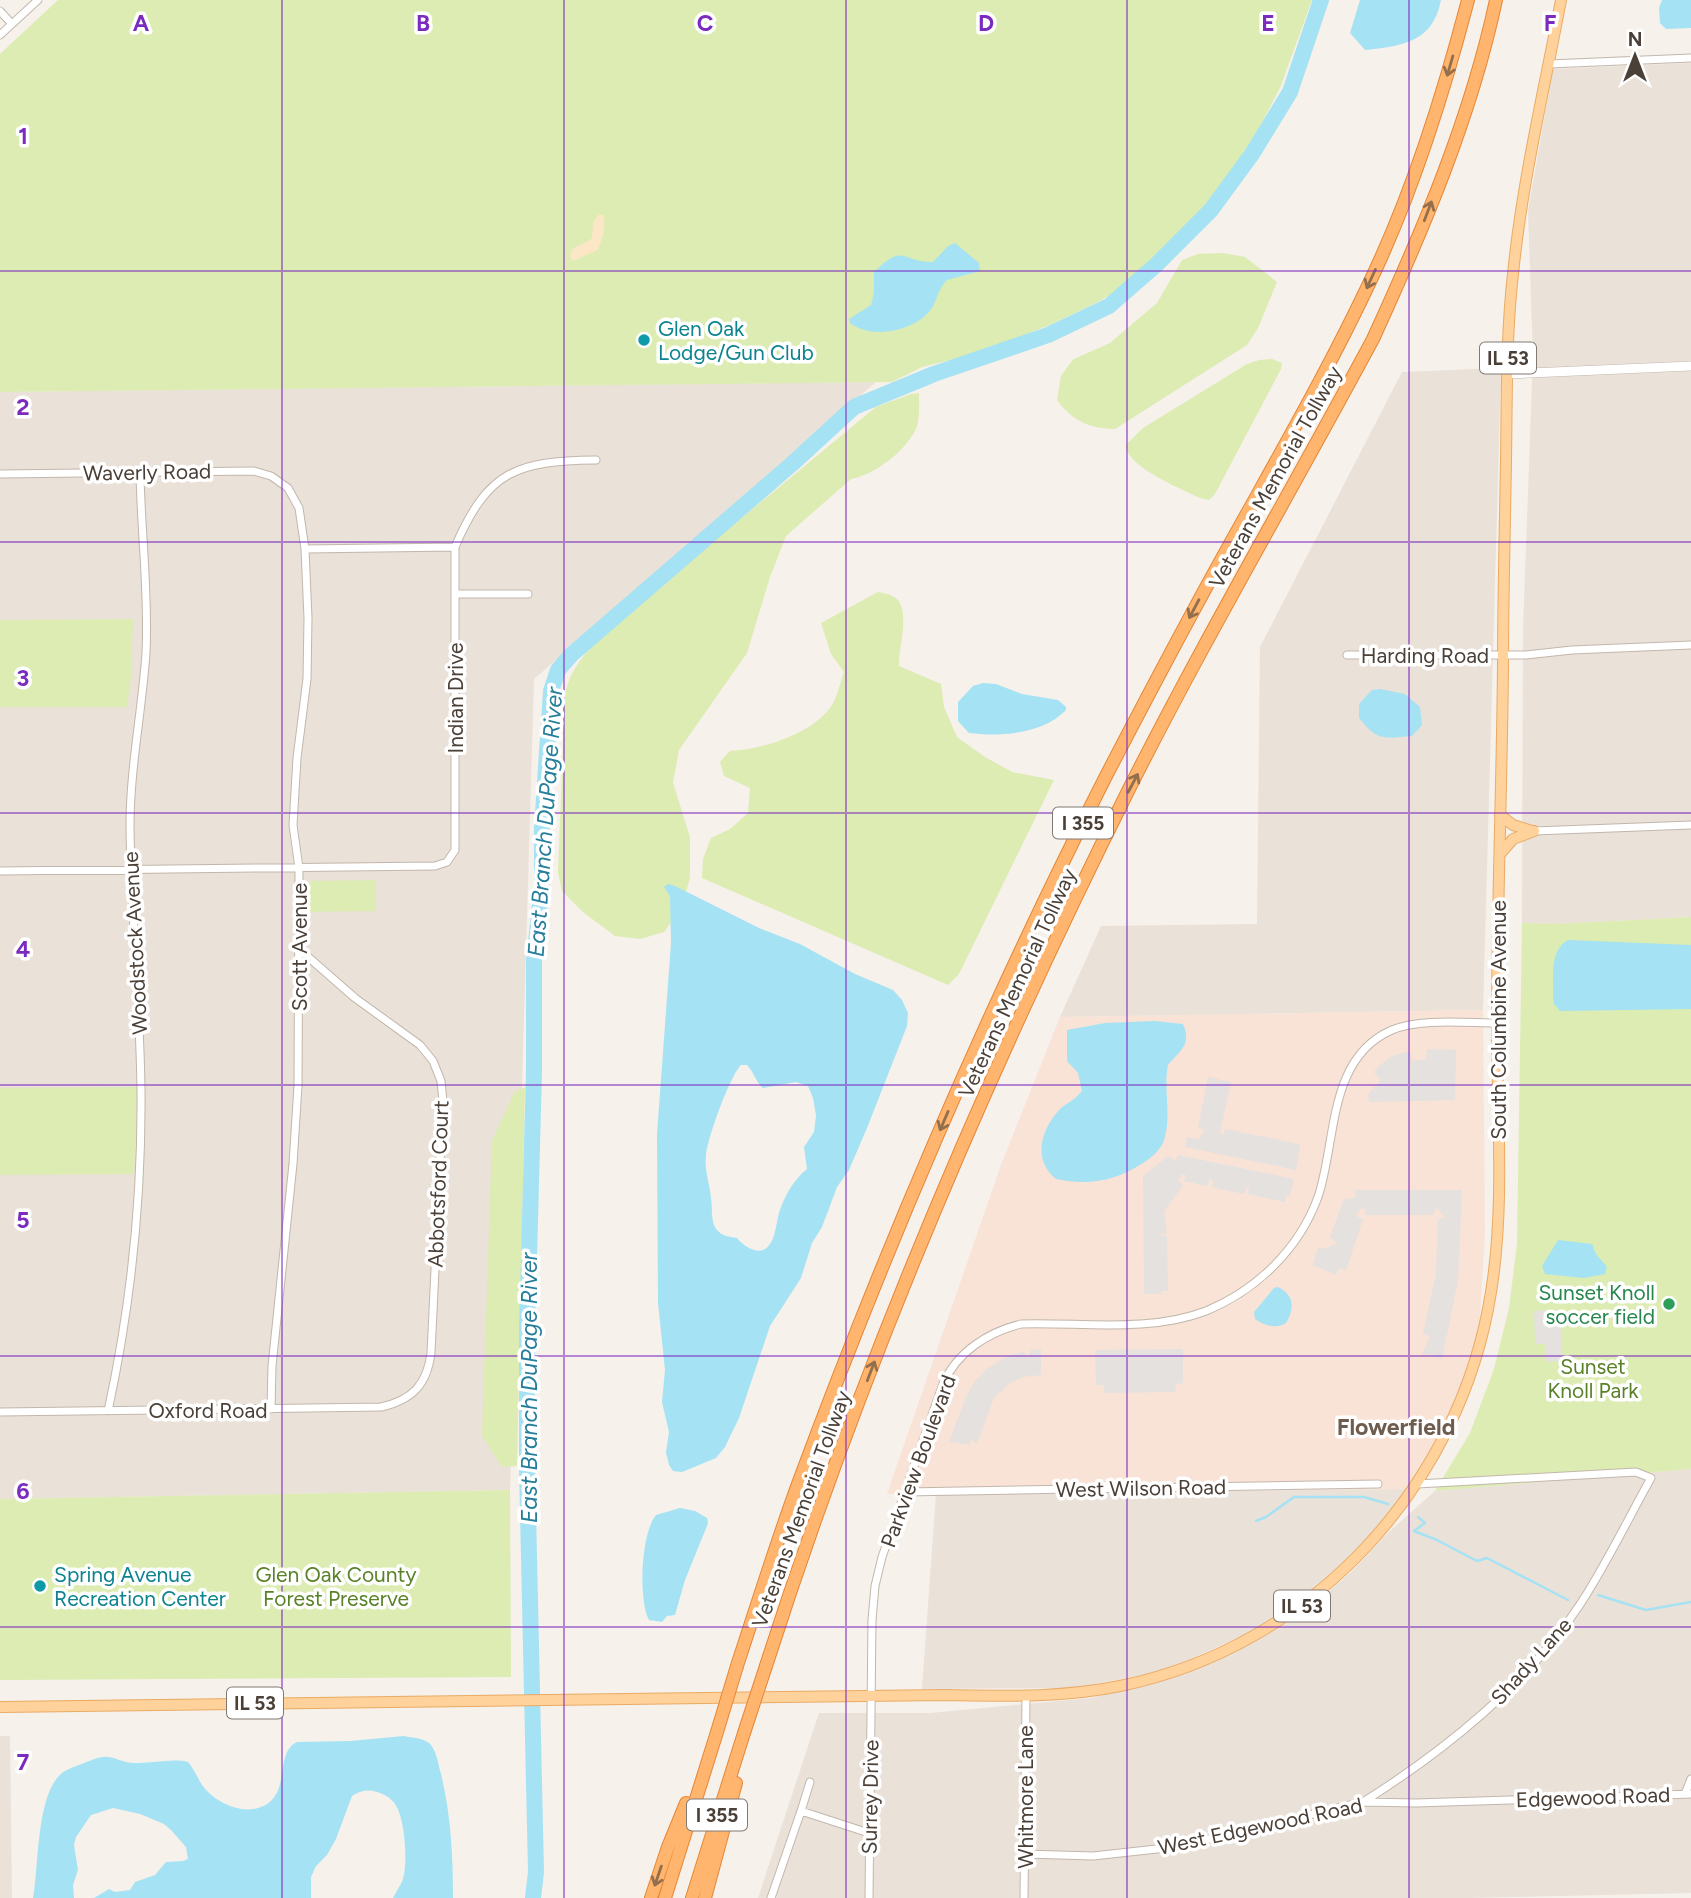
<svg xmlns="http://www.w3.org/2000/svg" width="1691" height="1898" viewBox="0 0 1691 1898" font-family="Figtree,sans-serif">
<rect width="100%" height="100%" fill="#f6f1eb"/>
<path fill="#eae1d8" d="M 1691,63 L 1691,917 L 1555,924 L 1522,923 L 1523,629 L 1533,356 L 1528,211 L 1553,69 Z
M 1501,368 L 1483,1010 L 1060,1017 L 1101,926 L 1257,924 L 1260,647 L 1402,372 Z
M 876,382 L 534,679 L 510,1490 L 0,1499 L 0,392 Z
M 1691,1469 L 1691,1893 L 1468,1898 L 758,1898 L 819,1713 L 931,1713 L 1091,1698 L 1148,1685 L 1198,1668 L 1247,1645 L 1306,1611 L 1350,1573 L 1391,1530 L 1435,1491 Z
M 1407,1489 L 1355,1553 L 1311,1595 L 1257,1629 L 1164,1671 L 1073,1688 L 922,1689 L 936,1494 Z
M 0,1736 L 10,1736 L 12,1898 L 0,1898 Z"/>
<path fill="#f8e3d6" d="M 1483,1010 L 1485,1233 L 1479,1331 L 1462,1383 L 1441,1432 L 1407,1489 L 887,1494 L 1001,1165 L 1060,1017 Z"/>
<path fill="#dcecb2" d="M 58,0 L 1312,0 L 1280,88 L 1260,126 L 1226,180 L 1193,219 L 1134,277 L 1117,291 L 1098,302 L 1052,324 L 980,353 L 922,367 L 892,382 L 0,392 L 0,54 Z
M 1223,253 L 1245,257 L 1277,282 L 1258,328 L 1247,345 L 1115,429 C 1090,429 1071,420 1057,400 L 1061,376 L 1068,366 L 1074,359 L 1110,343 L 1157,303 L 1182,260 L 1198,254 Z
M 1272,359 L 1282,363 L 1281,369 L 1215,494 L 1209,500 L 1200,498 C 1182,489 1126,467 1126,445 L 1143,428 L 1247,364 L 1259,360 Z
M 919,393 C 919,404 920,422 915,431 C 902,454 875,474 851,479 L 786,536 L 770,577 L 747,653 L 679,750 L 673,783 L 690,837 L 690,878 L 681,909 L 664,932 L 640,939 L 615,936 L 583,912 L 562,891 L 558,873 L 564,721 C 557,668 600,639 635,606 L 876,407 L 911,394 Z
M 878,592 C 883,593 890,594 894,597 C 912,607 898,649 899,666 L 941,684 L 944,707 L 957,737 L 985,757 L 1012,772 L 1054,780 L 959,974 L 948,985 L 702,878 L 703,859 L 711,838 L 730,829 L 748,813 L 750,788 L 724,776 L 720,762 L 730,751 C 763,749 809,735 830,708 C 837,699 840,683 844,672 L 831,654 L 821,623 Z
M 133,619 L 131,677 L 127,707 L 0,707 L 0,620 Z
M 376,880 L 376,911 L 310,912 L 309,881 Z
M 1691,917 L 1691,1469 L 1435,1491 L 1470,1433 L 1494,1369 L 1509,1308 L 1517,1244 L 1522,923 L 1555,924 Z
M 137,1087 L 134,1174 L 0,1175 L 0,1088 Z
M 525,1087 L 517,1466 L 502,1467 L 482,1436 L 492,1141 L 514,1093 Z
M 510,1490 L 511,1677 L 0,1680 L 0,1499 Z"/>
<path fill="#fbe6c6" d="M 598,215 L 603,215 C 607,226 602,239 598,250 L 573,261 L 570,257 C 571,243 584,246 592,238 L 593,223 Z"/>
<path fill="#e5e1df" d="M 1427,1049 L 1456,1050 L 1455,1100 L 1369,1102 L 1368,1094 L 1381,1080 L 1374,1072 L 1380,1065 L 1392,1056 L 1410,1051 L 1412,1061 L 1426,1059 Z
M 1208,1077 L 1231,1082 L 1220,1133 L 1224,1134 L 1225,1129 L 1300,1144 L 1296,1170 L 1185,1147 L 1187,1137 L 1198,1139 L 1204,1132 L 1204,1129 L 1198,1128 Z
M 1178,1155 L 1294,1179 L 1290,1196 L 1287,1195 L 1285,1202 L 1248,1194 L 1249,1188 L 1247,1187 L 1244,1194 L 1212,1187 L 1213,1180 L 1210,1179 L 1207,1186 L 1184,1181 L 1186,1175 L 1182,1174 L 1178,1180 L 1183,1185 L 1164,1212 L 1167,1233 L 1161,1234 L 1161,1236 L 1167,1236 L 1168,1291 L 1162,1291 L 1161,1294 L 1144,1294 L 1143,1176 L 1168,1156 L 1175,1161 Z
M 1355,1190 L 1462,1190 L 1458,1280 L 1442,1359 L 1422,1354 L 1430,1336 L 1423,1334 L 1436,1273 L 1438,1219 L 1445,1217 L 1436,1208 L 1433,1215 L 1365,1215 L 1365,1209 L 1361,1208 L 1356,1216 L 1363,1219 L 1346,1270 L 1339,1268 L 1336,1275 L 1313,1265 L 1318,1247 L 1324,1249 L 1337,1243 L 1330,1237 L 1344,1199 L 1355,1198 Z
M 1560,1310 L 1562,1361 L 1546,1362 L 1545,1344 L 1535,1344 L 1534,1311 Z
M 1041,1349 L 1041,1375 L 1023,1377 L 1010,1383 L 994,1398 L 977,1443 L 970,1440 L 970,1445 L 949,1442 L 966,1397 L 974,1382 L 988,1368 L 1008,1356 L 1024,1351 L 1027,1358 L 1031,1350 Z
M 1183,1349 L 1183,1383 L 1176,1384 L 1175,1392 L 1104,1393 L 1104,1385 L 1096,1385 L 1095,1350 Z"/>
<path fill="#a5e2f4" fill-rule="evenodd" d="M 1360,0 L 1441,0 C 1433,42 1403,46 1365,50 L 1350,33 Z
M 1662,0 L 1691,0 L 1691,28 L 1666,29 L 1660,23 L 1659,8 Z
M 955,243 L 979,263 L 980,271 L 947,280 C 937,289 937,305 927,314 C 909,332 871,339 850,323 L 849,319 L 871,305 L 874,293 L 874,272 C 905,242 900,262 933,262 L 948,246 Z
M 983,683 L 996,684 L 1022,694 L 1058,700 L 1066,707 L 1066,710 C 1043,734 1000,737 969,733 L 958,721 L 958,702 L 973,686 Z
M 1380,689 L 1405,694 L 1420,707 L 1422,725 L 1412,736 C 1384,738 1378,742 1359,718 L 1359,704 L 1372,690 Z
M 668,884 L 675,886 L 759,928 L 800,944 L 855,974 L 893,990 L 902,1000 L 908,1013 L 907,1026 L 867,1128 L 849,1170 L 837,1187 L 822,1227 L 812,1243 L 801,1278 L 770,1326 L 739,1418 L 725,1447 L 716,1458 L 682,1472 L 673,1471 L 669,1465 L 666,1452 L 669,1432 L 662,1402 L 665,1370 L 658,1303 L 657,1134 L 671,943 L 670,896 L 664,887 ZM 741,1065 L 747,1065 C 754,1072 755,1081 763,1088 L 796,1082 L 808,1086 L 813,1098 L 816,1115 L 814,1132 L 804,1147 L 807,1169 C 793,1180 782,1200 778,1217 C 776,1226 775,1237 770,1244 C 761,1258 744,1247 737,1238 C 730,1237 722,1236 717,1230 C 710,1222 713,1209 711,1199 C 710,1184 704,1170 706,1156 C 707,1139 730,1076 741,1065 Z
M 1568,940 L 1691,945 L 1691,1009 L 1560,1011 L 1554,1004 L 1553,997 C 1554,978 1549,950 1568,940 Z
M 1155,1021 L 1183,1024 C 1192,1045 1180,1050 1168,1065 C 1163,1089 1172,1116 1164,1140 C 1161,1150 1151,1158 1143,1163 C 1115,1181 1089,1186 1056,1179 C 1032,1160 1041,1129 1060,1109 C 1067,1103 1076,1099 1082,1091 L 1078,1073 L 1067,1061 L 1067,1030 L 1105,1023 Z
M 1558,1240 L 1592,1244 L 1596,1254 L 1607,1267 L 1605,1274 L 1584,1278 L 1545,1274 L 1542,1266 Z
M 1278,1287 C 1294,1295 1295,1308 1286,1323 C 1276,1329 1265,1326 1255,1319 L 1254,1312 L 1274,1288 Z
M 680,1508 L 695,1511 L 707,1518 L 708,1522 L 707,1526 L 685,1580 L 675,1615 L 667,1616 L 662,1622 L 649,1620 C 638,1599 641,1533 656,1515 Z
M 404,1736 C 413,1738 424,1738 430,1744 C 437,1751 438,1765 441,1774 C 451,1815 453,1856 453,1898 L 393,1898 C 396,1892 401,1885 403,1879 C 408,1862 405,1818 395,1804 C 391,1798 384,1794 377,1792 C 368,1789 359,1791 352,1796 L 336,1839 L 327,1855 L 316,1866 L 311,1877 L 311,1898 L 94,1898 L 109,1889 L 115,1892 L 130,1890 L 135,1882 L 155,1875 L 166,1862 L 183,1861 L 188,1859 L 186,1847 L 171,1830 L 164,1824 L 140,1814 L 113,1808 L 91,1815 L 76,1837 L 74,1845 L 78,1870 L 73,1885 L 74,1898 L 33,1898 C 39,1866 36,1794 62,1773 C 67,1769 76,1766 82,1764 C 90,1761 100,1756 108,1757 C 117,1758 124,1763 134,1763 C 152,1764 171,1758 188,1762 C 194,1769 197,1777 202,1785 C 213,1800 235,1812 254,1809 C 295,1801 272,1754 297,1742 L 350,1741 Z"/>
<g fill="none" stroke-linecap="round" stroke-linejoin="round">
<path stroke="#a5e2f4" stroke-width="2.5" d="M 1418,1517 L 1425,1523 L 1414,1531 L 1437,1540 L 1477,1561 L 1487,1558 L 1568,1600
M 1256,1521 L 1266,1517 L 1294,1497 L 1364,1497 L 1388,1504
M 1598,1595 L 1646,1610 L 1691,1602"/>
<path stroke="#a5e2f4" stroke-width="16" d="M 533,1898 L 536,1872 L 527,1467 L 527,1331 L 534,1071 L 534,960 L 542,887 L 542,829 L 551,691 L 558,670 L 571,655 L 793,463 L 854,407 L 934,374 L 1048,335 L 1109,306 L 1156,265 L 1211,210 L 1252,154 L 1290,92 L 1321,0"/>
<g stroke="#c2b7ac" stroke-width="9">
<path id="minor" d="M 0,11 L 12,24
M 0,35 L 38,0
M 1549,64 L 1691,58
M 0,474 L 254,471 L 271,476 L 288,488 L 299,508 L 305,549 L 308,618 L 307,679 L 297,758 L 293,825 L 299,868 L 298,1086 L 293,1164 L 272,1366 L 271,1409
M 305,549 L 455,547
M 455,594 L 528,594
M 1347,655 L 1526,655 L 1572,650 L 1691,645
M 1534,831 L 1691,825
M 0,871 L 435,866 L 447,862 L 455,850 L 455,547 C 488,470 517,461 596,460
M 108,1411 C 131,1305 142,1199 141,1091 C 140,1002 131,915 130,826 C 130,768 142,711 146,653 C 149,593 141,533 140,473
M 0,1412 L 381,1407 C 412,1400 427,1385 431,1353 L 443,1102 L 441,1081 L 433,1061 L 420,1045 L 355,998 L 299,949
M 905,1492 L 1378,1484
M 1685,1794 L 1691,1779
M 1363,1802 C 1443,1752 1529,1683 1581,1603 C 1607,1563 1628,1519 1651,1478 L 1636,1472 L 1417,1484
M 801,1811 L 810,1782
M 1025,1854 L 1093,1856 L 1175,1847 L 1363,1802 L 1416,1803 L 1691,1794
M 771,1898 L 801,1811 L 869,1833
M 869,1898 L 872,1620 L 875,1586 L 882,1557 L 943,1384 C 957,1352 988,1332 1021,1324 C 1081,1322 1149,1333 1206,1311 C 1257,1290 1299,1249 1318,1197 C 1337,1141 1327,1058 1392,1030 C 1419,1018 1467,1023 1497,1023
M 1024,1898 L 1026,1696"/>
</g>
<g stroke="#c2b7ac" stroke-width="10">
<path id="tertiary" d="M 1507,374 L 1691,366"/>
</g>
<g stroke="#eaab64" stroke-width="12">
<path id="primary" d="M 1500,815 L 1513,825 L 1532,831
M 1500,854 L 1513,839 L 1534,831
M 0,1707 L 946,1695 C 1004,1696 1062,1698 1120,1686 C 1312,1647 1461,1485 1491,1292 C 1505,1207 1497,1112 1497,1025 C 1497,905 1502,785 1503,665 C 1503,596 1505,527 1506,459 C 1507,397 1506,335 1513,274 C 1522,182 1544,91 1561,0"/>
</g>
<g stroke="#e58635" stroke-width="14">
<path id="motorway" d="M 737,1666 C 757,1605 776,1544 798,1484 C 887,1244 989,1006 1105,778 C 1146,699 1187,621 1230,544 C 1282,450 1336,357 1380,260 C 1418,176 1445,88 1468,0
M 766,1666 C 862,1366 987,1073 1128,791 C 1205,638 1292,490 1373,339 C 1423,230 1471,117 1496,0
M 651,1898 L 668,1847 L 686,1803
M 665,1898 L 717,1732
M 692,1898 L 744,1733
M 705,1898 L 736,1783"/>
</g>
<use href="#minor" stroke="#fff" stroke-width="7"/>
<use href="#tertiary" stroke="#fff" stroke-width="9"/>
<use href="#primary" stroke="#ffd19b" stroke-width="10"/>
<use href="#motorway" stroke="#ffb56d" stroke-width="12"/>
<g stroke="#e58635" stroke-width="14" stroke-linecap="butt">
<path id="motorway-bridge" d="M 717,1732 L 737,1666
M 744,1733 L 766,1666"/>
</g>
<use href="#motorway-bridge" stroke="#ffb56d" stroke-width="12"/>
</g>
<defs><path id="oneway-shaft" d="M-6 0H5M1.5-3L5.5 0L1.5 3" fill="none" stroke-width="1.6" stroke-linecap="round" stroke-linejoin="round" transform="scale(1.75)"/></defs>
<g stroke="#936f4d">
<use href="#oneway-shaft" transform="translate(1450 66) rotate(106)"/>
<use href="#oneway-shaft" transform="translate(1428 211) rotate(-69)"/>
<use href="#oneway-shaft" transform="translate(1371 279) rotate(115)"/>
<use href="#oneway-shaft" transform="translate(1194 609) rotate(118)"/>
<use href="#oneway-shaft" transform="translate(1133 783) rotate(-62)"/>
<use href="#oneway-shaft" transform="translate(944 1121) rotate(113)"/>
<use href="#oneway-shaft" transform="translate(871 1371) rotate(-69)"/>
<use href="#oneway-shaft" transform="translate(658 1876) rotate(109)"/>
</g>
<path fill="none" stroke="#7b2cbf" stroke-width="2" stroke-opacity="0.55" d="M 282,0 L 282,1898M 564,0 L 564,1898M 846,0 L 846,1898M 1127,0 L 1127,1898M 1409,0 L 1409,1898M 0,271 L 1691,271M 0,542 L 1691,542M 0,813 L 1691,813M 0,1085 L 1691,1085M 0,1356 L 1691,1356M 0,1627 L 1691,1627"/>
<g fill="#0f9aa8" stroke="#fff" stroke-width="2.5">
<circle cx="644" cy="340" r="7"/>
<circle cx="40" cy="1586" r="7"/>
</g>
<circle fill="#2e9e5b" stroke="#fff" stroke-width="2.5" cx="1669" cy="1304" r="7"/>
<g text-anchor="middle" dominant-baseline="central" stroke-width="7" stroke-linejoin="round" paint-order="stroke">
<g fill="#fff" stroke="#817974" stroke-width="2">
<rect x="1480" y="342.5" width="56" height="31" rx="5"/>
<rect x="1053" y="807.5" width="60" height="31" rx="5"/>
<rect x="1274" y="1590.5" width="56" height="31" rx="5"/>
<rect x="227" y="1687.5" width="56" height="31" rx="5"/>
<rect x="687" y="1799.5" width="60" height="31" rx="5"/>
</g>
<g font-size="19" font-weight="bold" fill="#4b4038">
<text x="1508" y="358">IL 53</text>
<text x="1083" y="823">I 355</text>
<text x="1302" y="1606">IL 53</text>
<text x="255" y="1703">IL 53</text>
<text x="717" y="1815">I 355</text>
</g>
<g font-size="21" fill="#0d838f" stroke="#fff" text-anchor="start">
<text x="658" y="328">Glen Oak<tspan x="658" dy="24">Lodge/Gun Club</tspan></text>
<text x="54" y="1574">Spring Avenue<tspan x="54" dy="24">Recreation Center</tspan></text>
</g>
<g font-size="21" fill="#4b4038" stroke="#fff">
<text transform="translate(147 472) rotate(-1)">Waverly Road</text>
<text transform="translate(1275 477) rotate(-61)">Veterans Memorial Tollway</text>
<text x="1425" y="655">Harding Road</text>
<text transform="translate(455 698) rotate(-90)">Indian Drive</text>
<text transform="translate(135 943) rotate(-93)">Woodstock Avenue</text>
<text transform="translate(299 947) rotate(-90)">Scott Avenue</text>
<text transform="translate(1017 983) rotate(-65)">Veterans Memorial Tollway</text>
<text transform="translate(1498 1020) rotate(-90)">South Columbine Avenue</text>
<text transform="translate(438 1184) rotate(-88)">Abbotsford Court</text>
<text x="208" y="1410">Oxford Road</text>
<text transform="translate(918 1461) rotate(-70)">Parkview Boulevard</text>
<text transform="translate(1141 1488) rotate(-1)">West Wilson Road</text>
<text transform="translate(801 1509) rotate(-70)">Veterans Memorial Tollway</text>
<text transform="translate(1531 1661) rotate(-48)">Shady Lane</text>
<text transform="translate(870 1797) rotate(-89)">Surrey Drive</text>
<text transform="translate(1025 1797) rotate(-90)">Whitmore Lane</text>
<text transform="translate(1593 1797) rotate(-2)">Edgewood Road</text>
<text transform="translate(1260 1826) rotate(-12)">West Edgewood Road</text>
</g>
<g font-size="21" fill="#27864d" stroke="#fff" text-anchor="end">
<text x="1655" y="1292">Sunset Knoll<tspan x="1655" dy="24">soccer field</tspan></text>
</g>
<g font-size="21" fill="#598127" stroke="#fff">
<text x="1593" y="1366">Sunset<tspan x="1593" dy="24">Knoll Park</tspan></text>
<text x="336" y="1574">Glen Oak County<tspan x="336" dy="24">Forest Preserve</tspan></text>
</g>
<g font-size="23" font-style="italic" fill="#257e9b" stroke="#fff">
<text transform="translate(545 822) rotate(-86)">East Branch DuPage River</text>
<text transform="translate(529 1388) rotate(-90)">East Branch DuPage River</text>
</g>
<g font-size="23" font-weight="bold" fill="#6e5c4e" stroke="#fff">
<text x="1396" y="1427">Flowerfield</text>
</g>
</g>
<g font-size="23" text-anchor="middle" font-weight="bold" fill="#7b2cbf" stroke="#fff" stroke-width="7" stroke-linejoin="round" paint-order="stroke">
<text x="141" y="31">A</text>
<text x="423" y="31">B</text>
<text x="705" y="31">C</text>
<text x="986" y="31">D</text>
<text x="1268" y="31">E</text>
<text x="1550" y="31">F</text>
<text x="23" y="144">1</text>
<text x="23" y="415">2</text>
<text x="23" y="686">3</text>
<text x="23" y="957">4</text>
<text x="23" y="1228">5</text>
<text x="23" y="1499">6</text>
<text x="23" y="1770">7</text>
</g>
<g transform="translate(1635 56)" stroke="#ffffff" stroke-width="5" paint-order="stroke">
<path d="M0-5L12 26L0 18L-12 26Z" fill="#4b4038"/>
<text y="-10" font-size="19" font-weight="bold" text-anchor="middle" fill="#4b4038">N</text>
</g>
</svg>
